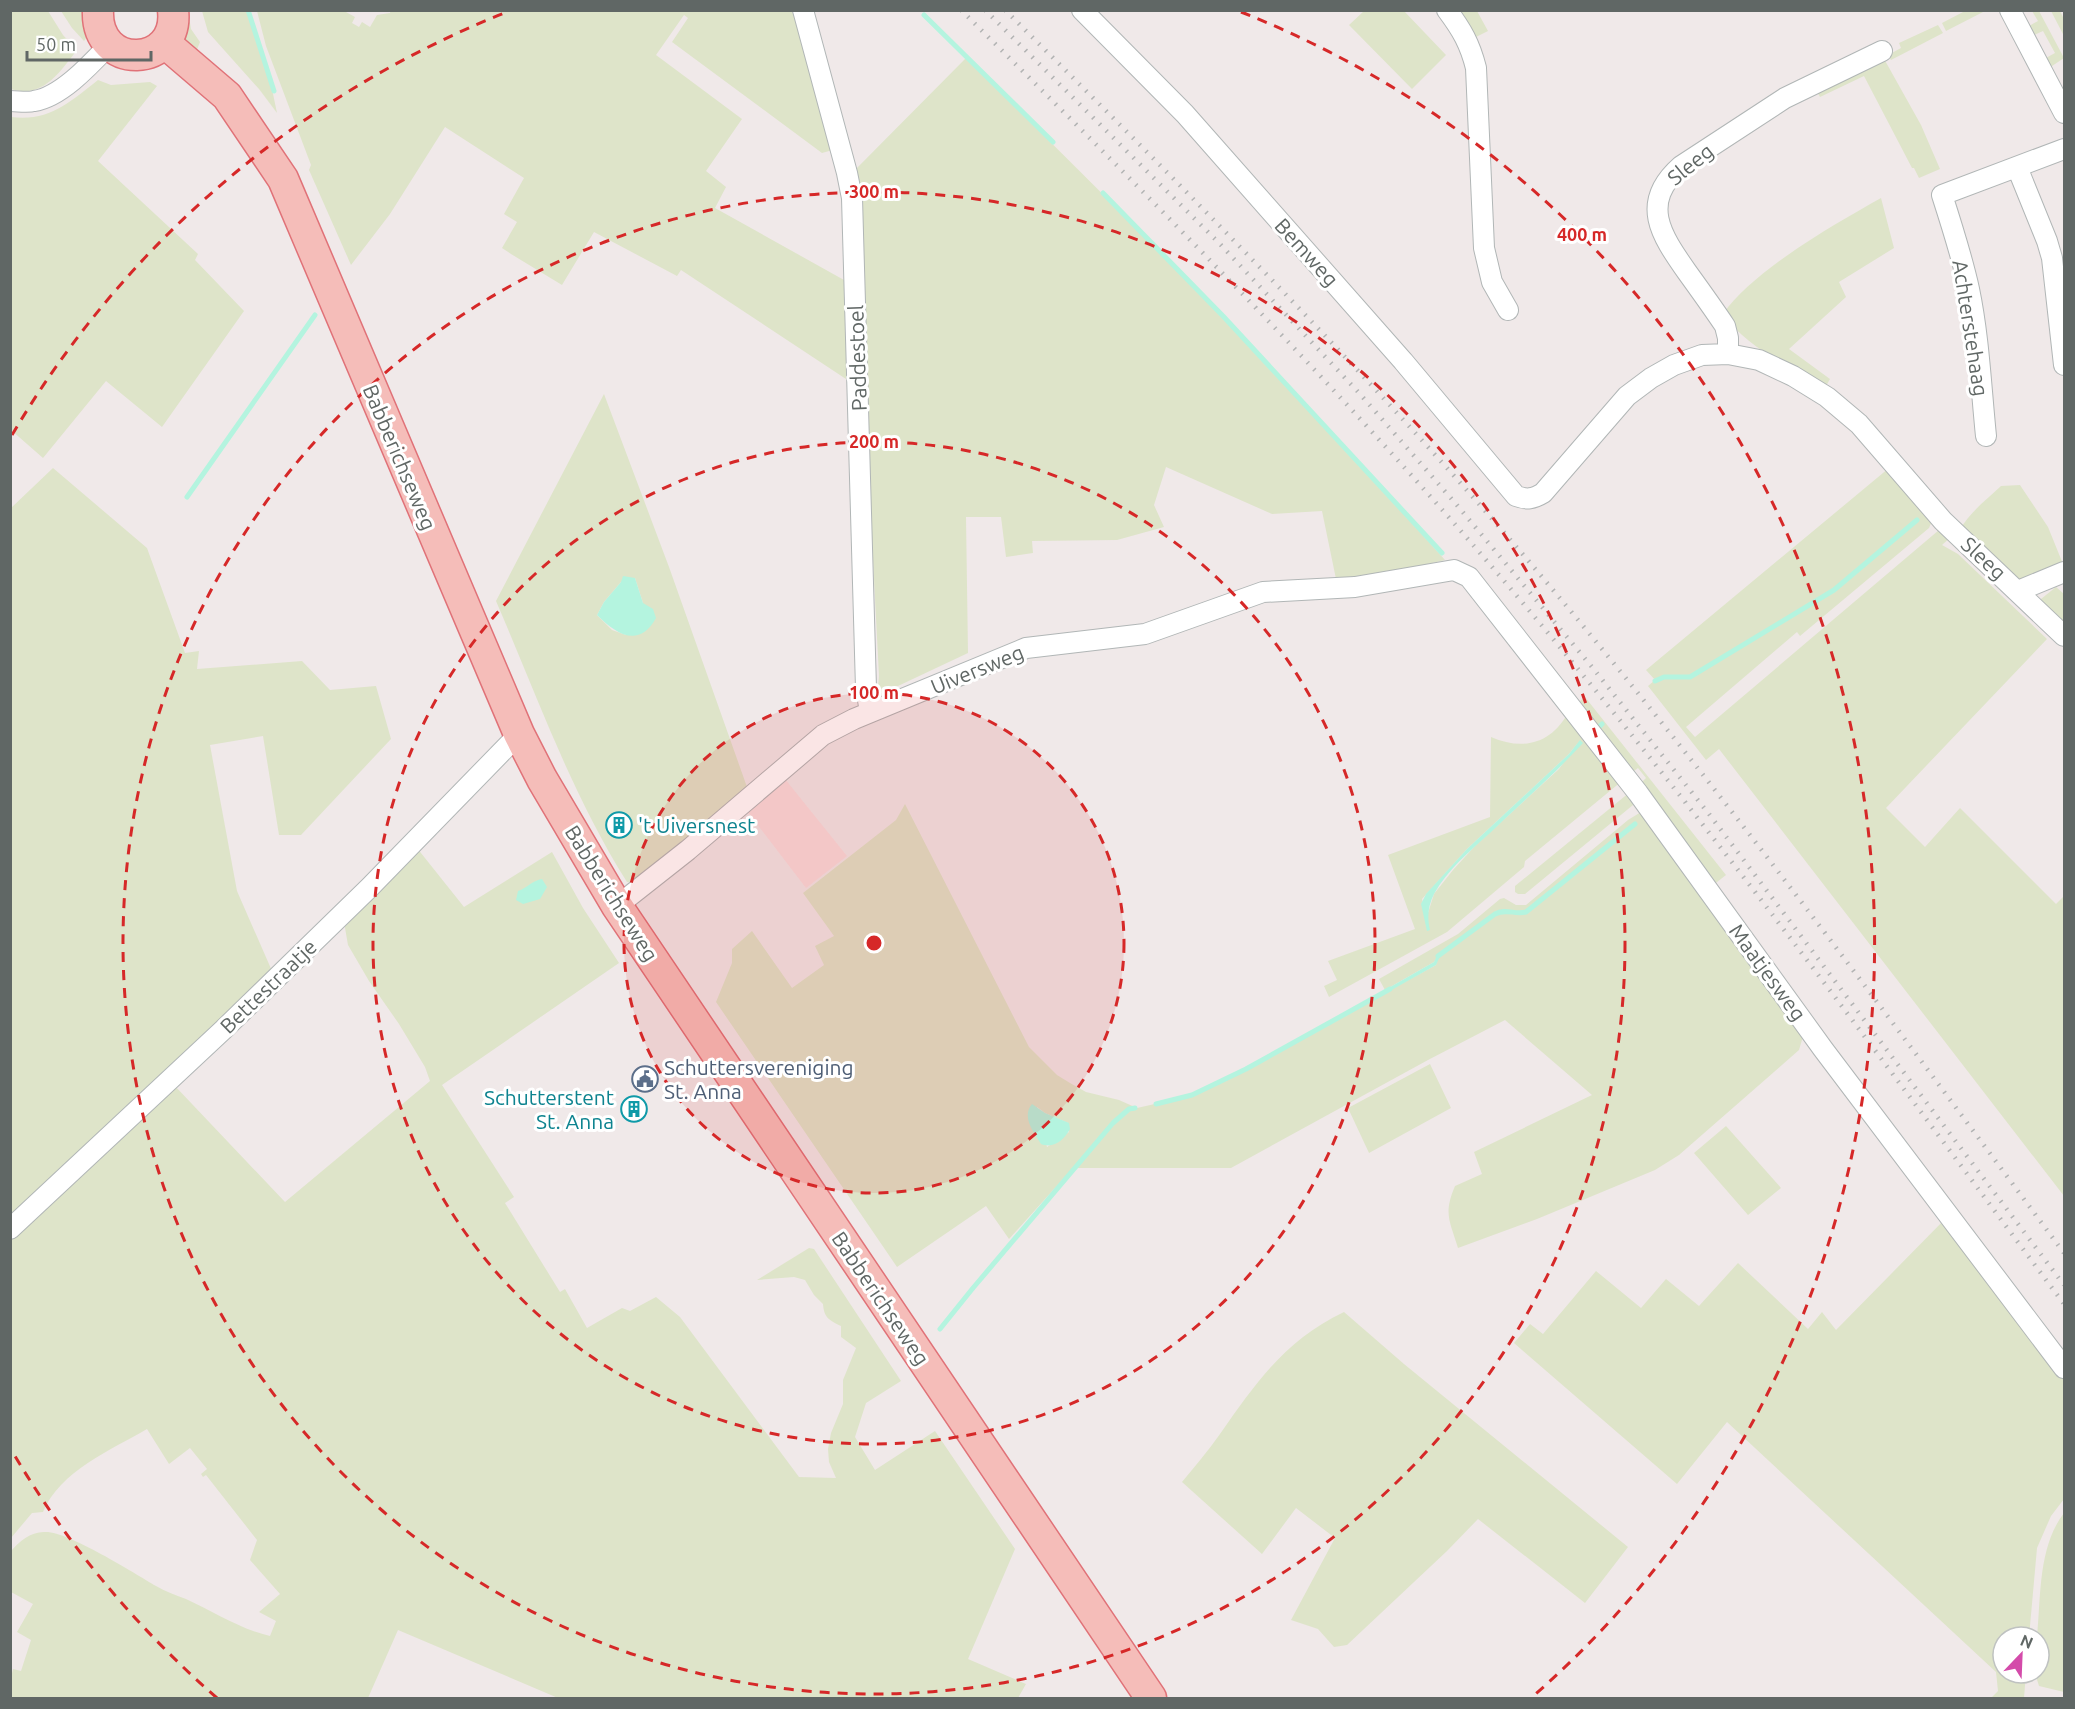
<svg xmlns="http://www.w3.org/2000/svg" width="2075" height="1709" viewBox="0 0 2075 1709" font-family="Ubuntu,sans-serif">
<rect width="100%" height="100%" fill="#f0e9e9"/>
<path fill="#dee4c9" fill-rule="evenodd" d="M 11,10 L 48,11 L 63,35 L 77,50 C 60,72 43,99 11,89 Z
M 391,10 L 792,11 L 836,149 L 822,153 L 672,42 L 688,18 L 684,15 L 656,55 L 742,119 L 706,171 L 726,187 L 715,208 L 844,280 L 849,381 L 681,270 L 677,276 L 594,232 L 562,285 L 511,254 L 502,248 L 517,222 L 504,214 L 524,178 L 445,127 L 390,214 L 351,265 L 309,170 L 311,165 L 266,46 L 257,11 L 347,11 L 346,12 L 355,17 L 352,23 L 359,27 L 362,22 L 370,27 L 377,15 L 390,13 Z
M 61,11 L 84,11 L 89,35 L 84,41 L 72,28 Z
M 188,11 L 191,29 L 200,42 L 196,52 L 186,41 L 181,31 Z
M 202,11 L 247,11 L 272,89 L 277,113 L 259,89 L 208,32 Z
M 1364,11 L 1404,11 L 1446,55 L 1412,89 L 1349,25 Z
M 1453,11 L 1477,11 L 1488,31 L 1476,37 L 1473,36 Z
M 1965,11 L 1985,11 L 1946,31 L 1942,23 Z
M 2032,11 L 2039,11 L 2064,58 L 2049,68 L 2044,59 L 2055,53 L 2043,31 L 2032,36 L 2027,27 L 2038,21 Z
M 2051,11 L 2060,11 L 2064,19 L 2064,36 Z
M 1938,25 L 1943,33 L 1891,60 L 1888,55 L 1901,48 L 1899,43 Z
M 1883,57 L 1921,125 L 1940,169 L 1919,178 L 1914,168 L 1912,168 L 1864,76 L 1820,97 L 1815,88 Z
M 966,58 L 1195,286 L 1332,434 L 1445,560 L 1369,578 L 1336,579 L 1322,511 L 1272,514 L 1166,467 L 1154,505 L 1164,527 L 1117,540 L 1032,541 L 1033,553 L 1006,557 L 1001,517 L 966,517 L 968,653 L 881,694 L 878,688 L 879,676 L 853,172 Z
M 98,80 L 111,85 L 150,82 L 157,86 L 98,161 L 198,254 L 195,260 L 244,311 L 162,427 L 106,381 L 43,458 L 11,430 L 11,117 C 49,122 70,102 98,80 Z
M 1881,198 L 1894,248 L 1839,282 L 1846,297 L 1789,349 L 1830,379 L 1826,386 C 1789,366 1748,349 1723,314 C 1754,270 1833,225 1881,198 Z
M 604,394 L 669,567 L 747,787 L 636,883 L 627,882 C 571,793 537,696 496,601 ZM 635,578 L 643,603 L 626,635 L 612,630 L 597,615 L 604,602 L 621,582 Z
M 53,468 L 147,548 L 185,653 L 199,651 L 197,669 L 302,661 L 330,690 L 376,686 L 391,739 L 301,835 L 279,835 L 263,736 L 210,745 L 237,891 L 272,971 L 11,1219 L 11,508 Z
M 1889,468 L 1932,521 L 1929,528 L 1800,636 L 1797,632 L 1686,727 L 1695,737 L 1939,530 L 1952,536 L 1942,545 L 1958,554 L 2047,639 L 1886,808 L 1925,847 L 1960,808 L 2056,904 L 2064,896 L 2064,1196 L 1719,749 L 1706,760 L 1648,686 L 1655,680 L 1646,670 Z
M 2020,485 L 2048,527 L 2063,564 L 2037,578 L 2013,581 L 1960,530 C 1969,513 1986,500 2001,486 Z
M 2056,587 L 2064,594 L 2064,631 L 2036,603 Z
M 1585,697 L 1726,875 L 1712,886 L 1638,786 L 1646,778 L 1638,768 L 1630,774 L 1575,705 Z
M 1569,711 L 1622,781 L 1525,861 L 1524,867 L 1447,932 L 1329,997 L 1324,986 L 1337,980 L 1328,961 L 1415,929 L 1388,855 L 1490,817 L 1491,737 C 1523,751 1552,744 1569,711 ZM 1580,740 L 1559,769 L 1475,846 L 1453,870 L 1434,894 L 1427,916 L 1422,899 L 1467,849 L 1569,754 Z
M 1630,792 L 1635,802 L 1633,805 L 1525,894 L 1518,894 L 1515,892 L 1515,886 Z
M 905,804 L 1029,1047 L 1057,1075 L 1070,1083 L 1086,1092 L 1119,1100 L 1137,1108 L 1190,1096 L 1208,1089 L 1436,965 L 1437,957 L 1434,962 L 1385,990 L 1379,979 L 1458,934 L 1500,899 L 1504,898 L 1516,905 L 1526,905 L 1628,820 L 1641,812 L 1804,1033 L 1799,1050 L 1679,1155 L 1655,1170 L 1537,1219 L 1458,1248 C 1450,1221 1443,1214 1455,1186 L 1482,1174 L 1474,1152 L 1592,1095 L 1505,1020 L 1428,1060 L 1231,1168 L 1073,1168 L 1009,1239 L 986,1206 L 897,1267 L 716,1002 L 732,963 L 732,949 L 752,931 L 792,988 L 824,965 L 815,946 L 834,936 L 803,893 L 896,820 ZM 1037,1107 L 1045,1113 L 1068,1123 L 1069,1132 L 1047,1147 Z
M 417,848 L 464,907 L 552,852 L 583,908 L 619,963 L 442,1085 L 514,1197 L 505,1203 L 560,1292 L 565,1289 L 587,1328 L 622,1308 L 630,1311 L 656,1297 L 680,1317 L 799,1477 L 836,1478 L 829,1462 L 828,1449 L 831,1433 L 843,1404 L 843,1380 L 856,1348 L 841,1337 L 841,1326 C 829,1320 824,1318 823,1304 L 814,1295 L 805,1280 L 794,1277 L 757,1280 L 809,1248 L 814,1249 L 901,1381 L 866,1403 L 855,1437 L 875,1470 L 935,1431 L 1015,1549 L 968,1659 L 1026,1684 L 1018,1698 L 558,1698 L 398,1630 L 368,1698 L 11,1698 L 11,1677 L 13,1669 L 21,1671 L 31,1640 L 17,1632 L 33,1604 L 11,1592 L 11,1551 C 20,1541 31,1531 46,1532 C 69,1532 134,1573 156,1586 C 166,1592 176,1595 186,1599 C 214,1612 240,1629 270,1636 L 276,1621 L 259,1612 L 280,1594 L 250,1560 L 257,1540 L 206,1475 L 203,1477 L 201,1474 L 207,1469 L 190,1448 L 169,1464 L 147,1429 C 111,1450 60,1471 43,1512 L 32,1513 L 11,1538 L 11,1237 L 174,1085 L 285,1202 L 430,1081 L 425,1067 L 399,1024 L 369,981 L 348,945 L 344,922 Z
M 1430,1064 L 1451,1108 L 1369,1153 L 1348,1108 Z
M 1726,1126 L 1781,1188 L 1748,1215 L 1694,1153 Z
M 1947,1217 L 2064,1376 L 2064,1499 L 2051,1516 L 2037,1548 L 2029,1637 L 2003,1637 L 2003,1673 L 2026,1673 L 2024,1698 L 1991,1698 L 1998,1691 L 1996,1672 L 1727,1422 L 1677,1484 L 1514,1343 L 1530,1324 L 1543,1334 L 1596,1271 L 1641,1308 L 1666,1279 L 1699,1306 L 1738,1263 L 1808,1329 L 1822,1312 L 1836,1330 Z
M 1344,1312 L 1404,1364 L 1628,1547 L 1585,1603 L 1478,1519 L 1447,1551 L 1347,1645 L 1334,1647 L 1318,1629 L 1291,1620 L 1335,1538 L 1296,1508 L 1262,1554 L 1182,1482 C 1195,1466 1208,1451 1220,1434 C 1256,1383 1285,1340 1344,1312 Z
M 2064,1513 L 2064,1692 L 2039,1686 L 2035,1673 L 2039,1673 L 2039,1637 L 2037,1637 C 2041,1596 2038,1547 2064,1513 Z"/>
<path fill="#f7dddd" d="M 785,779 L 847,856 L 806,888 L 747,811 Z"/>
<path fill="#b4f4df" d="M 623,576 L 635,578 L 643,603 L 653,609 L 656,618 C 639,649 616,634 597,615 L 604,602 L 621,582 Z
M 1580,740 L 1583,743 C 1554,775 1521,803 1490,833 C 1470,851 1447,870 1434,894 C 1428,906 1427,917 1430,930 L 1427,931 L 1421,904 L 1426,894 L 1467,849 L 1569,754 Z
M 542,879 L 547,887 L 540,899 L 523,904 L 516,900 L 518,891 C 527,888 533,880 542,879 Z
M 1438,953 L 1440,956 L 1436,965 L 1388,992 L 1385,990 L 1434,962 Z
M 1032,1104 L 1045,1113 L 1069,1123 L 1070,1129 C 1064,1140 1054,1149 1041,1144 C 1034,1132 1021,1117 1032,1104 Z"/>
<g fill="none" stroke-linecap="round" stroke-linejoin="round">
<path stroke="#b4f4df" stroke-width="5" d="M 248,10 L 274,91
M 924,15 L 1053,142
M 1103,193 L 1223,316 L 1442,553
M 187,497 L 315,315
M 1655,681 L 1664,677 L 1690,677 L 1834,590 L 1917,520
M 1600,726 L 1602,724
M 1438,956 L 1495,914 C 1506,908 1515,915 1526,912 L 1635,824
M 1156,1104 L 1192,1095 L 1246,1069 L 1390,989
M 940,1329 L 973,1288 L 1113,1123 L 1129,1109 L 1135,1108"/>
<g stroke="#b1b6b6" stroke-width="22">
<path id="minor" d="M 803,10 L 847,173 L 852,198 L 866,688 L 870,712
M 1082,10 L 1185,114 L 1403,361 L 1516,496 C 1527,500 1533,499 1543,493 L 1627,396 L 1651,378 L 1674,365 L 1702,355 L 1728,354 L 1759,360 L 1793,376 L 1827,397 L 1859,424 L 1943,521 L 2064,636
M 1447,10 C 1462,30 1470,44 1476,68 L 1484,248 L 1492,282 L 1508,310
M 2010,10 L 2064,113
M 10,101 C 18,101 27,103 34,101 C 61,97 91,64 109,45
M 2017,167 L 2047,241 L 2052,258 L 2064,365
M 1728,354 L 1728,338 L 1725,326 C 1713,308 1700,290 1687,272 C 1661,235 1639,203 1681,166 L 1785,98 L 1882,51
M 1986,436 C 1981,387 1979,337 1969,289 C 1962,257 1952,226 1942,195 L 2064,149
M 2018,591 L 2064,572
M 617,906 L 688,850 L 823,735 L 854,719 L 1026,648 L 1145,634 L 1263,592 L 1355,587 L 1454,570 L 1469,577 L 1638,793 L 1823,1049 L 2064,1368
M 10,1229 L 223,1030 L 369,888 L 519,734"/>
</g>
<g stroke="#e07278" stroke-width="33">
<path id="primary" d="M 98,10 C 95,72 180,68 173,10
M 165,43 L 227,96 L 283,179 L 519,734 L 542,779 L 617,906 L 1151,1698"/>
</g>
<use href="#minor" stroke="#fff" stroke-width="20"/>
<use href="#primary" stroke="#f5bdb9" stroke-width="30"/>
<path stroke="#b2b3b3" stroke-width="4.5" stroke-dasharray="1.5 8" stroke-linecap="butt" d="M 961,10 C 1164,211 1365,413 1548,633 C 1729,849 1895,1078 2064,1304
M 985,10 L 1220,244 L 1360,394 L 1456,504 L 1592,667 L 1709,814 L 2064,1285
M 1005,10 C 1184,188 1361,366 1526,558 C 1716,781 1889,1018 2064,1253"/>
</g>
<circle cx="874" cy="943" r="250" fill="#d62828" fill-opacity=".12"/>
<g fill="none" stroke="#d62828" stroke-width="3" stroke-dasharray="10 8">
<circle cx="874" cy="943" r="250"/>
<circle cx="874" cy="943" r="501"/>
<circle cx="874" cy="943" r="751"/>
<path d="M217 1698A1001 1001 0 0 1 12 1451M12 435A1001 1001 0 0 1 507 12M1241 12A1001 1001 0 0 1 1531 1698"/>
</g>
<defs>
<g id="building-ring" transform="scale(1.35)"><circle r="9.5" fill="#fff" stroke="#0f9aa8" stroke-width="1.5"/><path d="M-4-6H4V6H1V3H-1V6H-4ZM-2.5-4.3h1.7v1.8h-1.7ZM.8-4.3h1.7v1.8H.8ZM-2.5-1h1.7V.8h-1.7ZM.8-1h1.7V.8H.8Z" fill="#0f9aa8"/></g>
<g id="civic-ring" transform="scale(1.35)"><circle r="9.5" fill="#fff" stroke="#5c6f8a" stroke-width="1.5"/><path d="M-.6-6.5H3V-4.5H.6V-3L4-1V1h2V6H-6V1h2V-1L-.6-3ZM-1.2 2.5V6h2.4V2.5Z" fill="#5c6f8a"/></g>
</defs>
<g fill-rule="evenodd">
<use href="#building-ring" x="619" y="825"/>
<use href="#civic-ring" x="645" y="1079"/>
<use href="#building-ring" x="634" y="1109"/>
</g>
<g text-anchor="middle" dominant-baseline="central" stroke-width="6" stroke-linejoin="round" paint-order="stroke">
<g font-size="21" fill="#606765" stroke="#fff">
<text transform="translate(1690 164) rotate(-39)">Sleeg</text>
<text transform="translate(1307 252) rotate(48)">Bemweg</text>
<text transform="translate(1971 328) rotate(81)">Achterstehaag</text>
<text transform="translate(857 358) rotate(-92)">Paddestoel</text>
<text transform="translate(400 457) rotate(67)">Babberichseweg</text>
<text transform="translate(1984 558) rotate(43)">Sleeg</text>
<text transform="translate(977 669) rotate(-22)">Uiversweg</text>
<text transform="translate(612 893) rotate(58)">Babberichseweg</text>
<text transform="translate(1768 972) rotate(54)">Maatjesweg</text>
<text transform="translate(268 986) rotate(-44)">Bettestraatje</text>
<text transform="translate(881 1298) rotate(56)">Babberichseweg</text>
</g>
<g font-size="21" fill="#0d838f" stroke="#fff" text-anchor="start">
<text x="638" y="825">'t Uiversnest</text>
<text x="614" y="1097" text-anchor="end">Schutterstent<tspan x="614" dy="24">St. Anna</tspan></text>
</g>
<g font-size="21" fill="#4e5e75" stroke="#fff" text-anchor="start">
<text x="664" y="1067">Schuttersvereniging<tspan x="664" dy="24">St. Anna</tspan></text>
</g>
</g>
<circle cx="874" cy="943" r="9" fill="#d62828" stroke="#fff" stroke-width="3"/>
<g font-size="18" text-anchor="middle" font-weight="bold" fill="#d62828" stroke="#fff" stroke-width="6" stroke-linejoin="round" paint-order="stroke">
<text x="874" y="198">300 m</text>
<text x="1582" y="241">400 m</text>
<text x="874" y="448">200 m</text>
<text x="874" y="699">100 m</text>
</g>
<rect width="2075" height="1709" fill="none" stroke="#606765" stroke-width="24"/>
<g transform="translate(2021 1655) rotate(23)"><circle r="28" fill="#ffffff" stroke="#bfc2c1" stroke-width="1.5"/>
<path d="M0-4.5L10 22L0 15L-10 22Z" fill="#d44baa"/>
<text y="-9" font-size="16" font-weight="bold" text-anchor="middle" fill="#606765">N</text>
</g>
<path d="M27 51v9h124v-9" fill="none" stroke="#606765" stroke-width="3"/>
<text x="36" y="51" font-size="18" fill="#606765" stroke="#ffffff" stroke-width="4.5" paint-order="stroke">50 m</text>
</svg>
